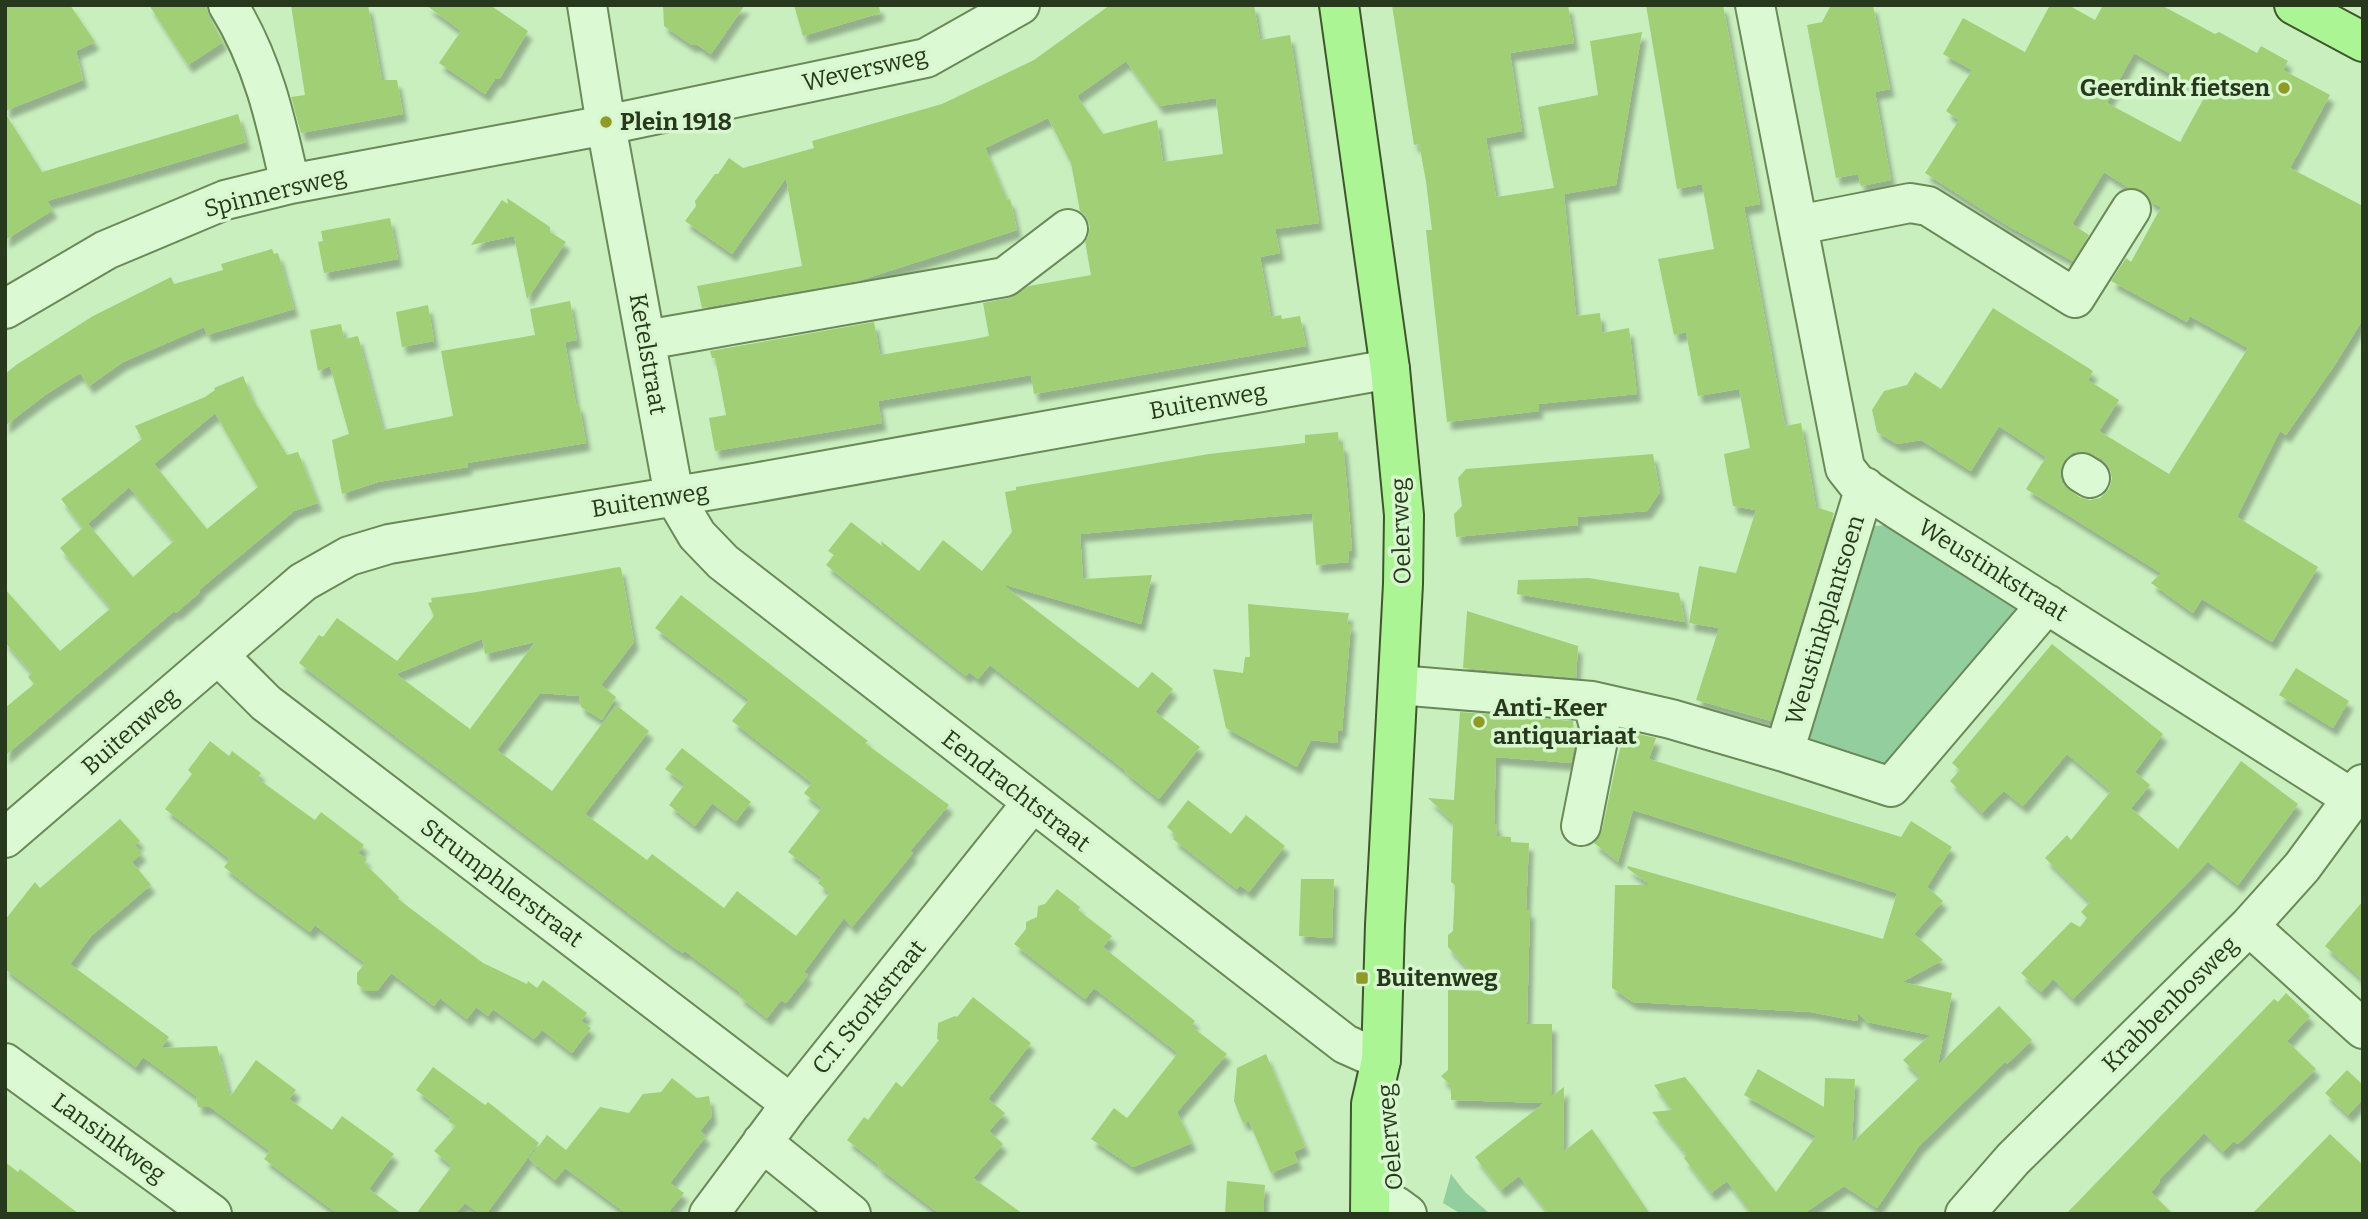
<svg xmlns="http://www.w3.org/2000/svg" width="2368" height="1219" viewBox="0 0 2368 1219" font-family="Bitter,serif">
<defs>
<filter id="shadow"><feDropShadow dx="4.5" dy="8" stdDeviation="2" flood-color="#0004"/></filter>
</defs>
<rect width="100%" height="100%" fill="#caefbf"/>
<path fill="#93ce9f" d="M 1887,525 L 2013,605 L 2017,616 L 1904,756 L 1874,771 L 1806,743 L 1864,535 L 1875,526 Z
M 1451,1174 L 1465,1192 L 1488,1212 L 1486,1214 L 1461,1214 L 1443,1203 Z"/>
<path fill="#a1cf74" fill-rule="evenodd" filter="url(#shadow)" d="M 5,5 L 70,5 L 95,42 L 76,51 L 83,80 L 5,111 Z
M 149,5 L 206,5 L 209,16 L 223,42 L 188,65 Z
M 291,5 L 368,5 L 382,80 L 397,80 L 403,114 L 301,133 L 291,97 L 305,95 Z
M 426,5 L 490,5 L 528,31 L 500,78 L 495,79 L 485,94 L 439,63 L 461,31 Z
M 663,5 L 745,5 L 711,54 L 696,44 L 692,45 L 664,26 Z
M 794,5 L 879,5 L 880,13 L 803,36 Z
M 1110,5 L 1254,5 L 1260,40 L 1290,35 L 1319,223 L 1275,229 L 1280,253 L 1260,257 L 1271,317 L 1281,315 L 1282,319 L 1300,316 L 1306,346 L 1034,394 L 1031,375 L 878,401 L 882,423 L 715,451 L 709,418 L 726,415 L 715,358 L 712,358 L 710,351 L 874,322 L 880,355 L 969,340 L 989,336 L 983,303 L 1009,298 L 1029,286 L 1091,275 L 1085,241 L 1088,237 L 1090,226 L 1086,216 L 1080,211 L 1071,163 L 1048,118 L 985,148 L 1007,200 L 1010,199 L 1017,230 L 858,281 L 702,308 L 697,286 L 802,266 L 786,178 L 732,254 L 685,221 L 696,206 L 695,201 L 715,174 L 718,174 L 729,158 L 743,168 L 814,148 L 812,141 L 942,104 L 1034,60 ZM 1126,61 L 1159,106 L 1216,98 L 1223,154 L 1163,162 L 1157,120 L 1103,134 L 1077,96 Z
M 1392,5 L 1568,5 L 1574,43 L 1510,53 L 1522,131 L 1486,138 L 1496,197 L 1554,188 L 1538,107 L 1598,95 L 1590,41 L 1642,32 L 1616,185 L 1564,194 L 1576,316 L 1600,313 L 1602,333 L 1629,328 L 1637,394 L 1538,404 L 1539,411 L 1447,422 L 1426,230 L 1432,230 L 1426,181 L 1419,144 L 1414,145 Z
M 1646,5 L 1723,5 L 1760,204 L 1744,207 L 1785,426 L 1801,423 L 1816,507 L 1834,513 L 1771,721 L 1696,700 L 1719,628 L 1689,623 L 1699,566 L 1736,573 L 1756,510 L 1733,506 L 1724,454 L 1750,448 L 1739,389 L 1698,396 L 1686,332 L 1674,335 L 1658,259 L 1714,249 L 1702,184 L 1677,189 Z
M 1831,5 L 1873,5 L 1890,89 L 1875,92 L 1891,180 L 1861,186 L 1858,174 L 1836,178 L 1807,25 L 1822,22 Z
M 2050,5 L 2068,5 L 2095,20 L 2103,5 L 2161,5 L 2215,34 L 2219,32 L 2257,53 L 2261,46 L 2288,61 L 2283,70 L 2330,95 L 2290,168 L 2363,206 L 2363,319 L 2336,363 L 2286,435 L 2280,431 L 2237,517 L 2318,567 L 2272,642 L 2202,599 L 2193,613 L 2151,583 L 2161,573 L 2026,489 L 2046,457 L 1999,426 L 1971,471 L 1921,440 L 1897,444 L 1877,432 L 1872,410 L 1884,391 L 1907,385 L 1915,372 L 1941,389 L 1993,308 L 2093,371 L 2088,380 L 2119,400 L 2099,431 L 2169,474 L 2248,348 L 2190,316 L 2187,322 L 2111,281 L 2126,258 L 2131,262 L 2161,207 L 2151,202 L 2142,190 L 2129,188 L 2104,172 L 2072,224 L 2089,235 L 2073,261 L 2008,226 L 1925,173 L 1959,120 L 1946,111 L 1972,70 L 1943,54 L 1963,18 L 2025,52 ZM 2134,53 L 2206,94 L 2180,142 L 2107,103 ZM 2083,451 L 2102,459 L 2110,468 L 2112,478 L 2109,489 L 2100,498 L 2090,500 L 2079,497 L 2062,483 L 2060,472 L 2064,461 L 2072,453 Z
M 5,113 L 42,172 L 238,114 L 246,142 L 47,201 L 53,210 L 5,240 Z
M 507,198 L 550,227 L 550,232 L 566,242 L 527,299 L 514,236 L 471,245 L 502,200 L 508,204 Z
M 390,218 L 398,259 L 324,273 L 318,242 L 323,241 L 321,231 Z
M 272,249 L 274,254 L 278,253 L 294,309 L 207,335 L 204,327 L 123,362 L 89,386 L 80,373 L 45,395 L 5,426 L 5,374 L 16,365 L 93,316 L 171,277 L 174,284 L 223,270 L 221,264 Z
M 570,301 L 577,340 L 565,342 L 576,405 L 579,404 L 586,443 L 467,463 L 468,467 L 378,482 L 342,494 L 332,440 L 349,434 L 330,366 L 318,371 L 310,330 L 341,324 L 344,339 L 358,336 L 383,430 L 453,416 L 441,351 L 535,335 L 530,309 Z
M 428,305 L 434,341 L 402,347 L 396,312 Z
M 243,376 L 252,398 L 287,455 L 298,452 L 318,503 L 294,511 L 199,590 L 200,592 L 176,613 L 174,611 L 5,756 L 5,708 L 34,684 L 28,677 L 32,673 L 5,642 L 5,589 L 60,651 L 111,608 L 60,548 L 83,528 L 61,499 L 142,439 L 135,426 L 205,397 L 215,390 L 214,388 ZM 215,413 L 258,487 L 207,529 L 154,464 ZM 129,487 L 174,541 L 133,577 L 88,524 L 83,528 Z
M 1338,432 L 1339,444 L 1343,444 L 1348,498 L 1352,550 L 1348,551 L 1349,562 L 1316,565 L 1312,513 L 1080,534 L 1083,579 L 1152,575 L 1141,624 L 1002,584 L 1138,688 L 1152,672 L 1173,689 L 1155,712 L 1200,747 L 1159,799 L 1125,772 L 1126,771 L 990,665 L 978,679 L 969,672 L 966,676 L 826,565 L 834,555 L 828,551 L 851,522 L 882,546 L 881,541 L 919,571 L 943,540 L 982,571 L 1012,532 L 1005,492 L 1016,490 L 1016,487 L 1209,454 L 1305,443 L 1305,435 Z
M 1653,454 L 1660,492 L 1647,511 L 1577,517 L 1578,525 L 1456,537 L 1454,514 L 1462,506 L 1458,478 L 1466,469 Z
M 619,567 L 621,568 L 634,642 L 601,685 L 616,697 L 602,720 L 581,707 L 579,696 L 540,693 L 497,750 L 552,791 L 616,705 L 649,731 L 585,814 L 647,860 L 652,854 L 724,908 L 737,891 L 796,936 L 830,893 L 818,883 L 822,878 L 788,852 L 822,808 L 804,793 L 812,783 L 732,721 L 749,700 L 655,628 L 681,595 L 868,741 L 865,743 L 949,805 L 910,851 L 913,853 L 852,927 L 844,918 L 804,972 L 808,975 L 786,1003 L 781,1000 L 767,1018 L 739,996 L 741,993 L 685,951 L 683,953 L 672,946 L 299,663 L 319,635 L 323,637 L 337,618 L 397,661 L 434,616 L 428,603 L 432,602 L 431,598 L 477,592 ZM 482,639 L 485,654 L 535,642 L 470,729 L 396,674 Z
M 1589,578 L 1679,593 L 1685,622 L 1517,594 L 1518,580 Z
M 1248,604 L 1349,613 L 1347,624 L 1351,624 L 1342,731 L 1338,730 L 1337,743 L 1311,740 L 1297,767 L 1226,728 L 1213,669 L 1243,673 L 1245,657 L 1250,657 Z
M 1467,611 L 1578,646 L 1576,678 L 1463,668 Z
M 2052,644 L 2163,734 L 2135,772 L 2150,785 L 2131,808 L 2118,797 L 2178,849 L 2241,761 L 2298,804 L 2238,885 L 2208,862 L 2073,999 L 2053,979 L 2041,992 L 2021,973 L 2071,922 L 2080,927 L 2087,918 L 2081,912 L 2090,902 L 2045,858 L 2067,835 L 2071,840 L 2111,791 L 2067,754 L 2023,806 L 2004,791 L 1982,813 L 1950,781 L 1960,770 L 1952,763 Z
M 2296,668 L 2349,701 L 2333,728 L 2279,695 Z
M 1460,712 L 1573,721 L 1575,741 L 1571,763 L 1496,757 L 1494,824 L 1497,824 L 1496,836 L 1511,837 L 1511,842 L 1529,843 L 1526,910 L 1530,910 L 1527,1024 L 1552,1024 L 1551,1097 L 1564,1087 L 1563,1152 L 1592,1129 L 1650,1214 L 1549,1214 L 1519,1176 L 1501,1190 L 1475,1157 L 1544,1103 L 1451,1100 L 1451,1086 L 1441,1076 L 1448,1070 L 1448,990 L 1489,991 L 1448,947 L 1448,935 L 1453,931 L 1455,885 L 1451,882 L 1453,822 L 1428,798 L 1454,800 Z
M 1625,731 L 1656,738 L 1649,759 L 1901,837 L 1911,821 L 1952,847 L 1927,887 L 1943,901 L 1914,934 L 1943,960 L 1902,982 L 1952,993 L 1938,1065 L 1999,1006 L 2032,1040 L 2007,1064 L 2005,1062 L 1919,1146 L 1877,1208 L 1844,1186 L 1803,1214 L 1752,1214 L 1727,1181 L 1711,1193 L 1684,1158 L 1687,1155 L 1652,1112 L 1672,1110 L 1654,1085 L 1685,1077 L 1776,1192 L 1816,1136 L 1744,1095 L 1758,1069 L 1824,1107 L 1825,1078 L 1855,1079 L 1852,1143 L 1920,1077 L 1903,1060 L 1930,1035 L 1867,1022 L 1858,1013 L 1857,1021 L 1811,1012 L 1633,1002 L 1612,988 L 1615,885 L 1650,885 L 1627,868 L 1628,866 L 1883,939 L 1897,893 L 1633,810 L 1618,862 L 1594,843 L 1602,830 L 1616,764 Z
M 210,741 L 229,756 L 232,751 L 261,773 L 257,778 L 305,813 L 315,820 L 321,812 L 364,845 L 358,853 L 367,859 L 364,863 L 399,897 L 398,899 L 483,963 L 527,984 L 528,981 L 537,988 L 543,980 L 587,1013 L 581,1021 L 591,1028 L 572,1053 L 542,1030 L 534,1039 L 493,1009 L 488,1016 L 476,1007 L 467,1019 L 440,998 L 434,1006 L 391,973 L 377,991 L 366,991 L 357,984 L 357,973 L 365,963 L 315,925 L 310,932 L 253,890 L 224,867 L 230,859 L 165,809 L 192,774 L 188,770 Z
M 682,748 L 751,802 L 736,821 L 712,803 L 695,826 L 669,805 L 685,784 L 665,769 Z
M 1188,800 L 1231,834 L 1246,815 L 1285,846 L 1249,892 L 1240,885 L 1237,889 L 1173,839 L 1176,835 L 1167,827 Z
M 120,819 L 140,841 L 135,845 L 142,853 L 132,862 L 151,885 L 91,936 L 70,964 L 169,1037 L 161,1048 L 217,1046 L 230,1097 L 256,1060 L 296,1090 L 289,1099 L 332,1130 L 342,1116 L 394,1154 L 369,1189 L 402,1214 L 338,1214 L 264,1159 L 270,1151 L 210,1107 L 198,1107 L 196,1096 L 143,1057 L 136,1067 L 5,969 L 5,920 L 35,882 L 40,888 Z
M 1301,879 L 1334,879 L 1332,938 L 1299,936 Z
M 1057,889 L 1080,907 L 1078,910 L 1112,936 L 1103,947 L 1195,1021 L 1191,1026 L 1227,1054 L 1177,1112 L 1192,1143 L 1133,1167 L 1091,1139 L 1114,1108 L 1127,1118 L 1178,1053 L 1094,988 L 1085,999 L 1014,944 L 1026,929 L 1026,922 L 1037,917 L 1038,906 L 1045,904 Z
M 2363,901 L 2363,980 L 2325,946 Z
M 2286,993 L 2310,1016 L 2287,1041 L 2316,1069 L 2238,1144 L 2234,1141 L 2223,1152 L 2204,1133 L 2159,1180 L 2160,1182 L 2151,1192 L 2173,1214 L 2066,1214 L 2274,999 L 2278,1002 Z
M 973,997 L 1031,1043 L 988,1099 L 1005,1113 L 989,1131 L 1003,1144 L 973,1178 L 1023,1214 L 940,1214 L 878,1167 L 879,1165 L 847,1140 L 864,1117 L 868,1120 L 896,1082 L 902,1087 L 939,1040 L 937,1039 L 938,1023 L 955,1016 L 957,1017 Z
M 1266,1054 L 1305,1147 L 1294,1152 L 1298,1162 L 1271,1173 L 1249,1121 L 1243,1123 L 1234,1101 L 1237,1068 Z
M 433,1067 L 485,1105 L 488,1102 L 539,1143 L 486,1214 L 480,1214 L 465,1203 L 455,1214 L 416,1214 L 452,1166 L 434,1151 L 456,1126 L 448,1121 L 451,1117 L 416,1090 Z
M 2347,1070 L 2363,1085 L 2363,1099 L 2348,1115 L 2325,1093 Z
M 672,1078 L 697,1098 L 709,1096 L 712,1116 L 700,1131 L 706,1136 L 670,1183 L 684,1193 L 667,1214 L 627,1214 L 565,1168 L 555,1180 L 529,1159 L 547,1135 L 566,1150 L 600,1107 L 629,1113 L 643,1094 L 661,1092 Z
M 2330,1134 L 2363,1165 L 2363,1214 L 2252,1214 Z
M 5,1162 L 18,1172 L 20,1169 L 79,1214 L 5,1214 Z
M 1227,1181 L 1265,1185 L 1263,1214 L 1225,1214 Z"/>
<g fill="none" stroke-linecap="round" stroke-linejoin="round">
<g stroke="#6a8957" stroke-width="42">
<path id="minor" d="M 228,5 C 263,61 276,121 290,184
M 587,5 L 606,125 L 674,496 L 697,535 L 723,562 L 1345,1044 L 1381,1060
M 1755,5 L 1845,468 L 1856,482 L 1898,510 L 2353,799
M 1798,225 L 1910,203 L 1928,206 L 2075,298 L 2131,209
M 5,309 L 106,250 L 225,200 L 290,184 L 606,125 L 926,58 L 1020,5
M 646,340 L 1005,277 L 1068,229
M 2082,473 L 2090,478
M 218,655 L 266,703 L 791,1104
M 1398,685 L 1592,701 L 1671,719 L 1784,752 L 1865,487
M 1784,752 L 1891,787 L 2047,604
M 1581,826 L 1600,730 L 1592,701
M 5,838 L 303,582 L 349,556 L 389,544 L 754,483 L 1390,369
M 2249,926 L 2363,1029
M 5,1063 L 212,1214
M 762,1142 L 851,1214
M 1396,1206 L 1407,1214
M 709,1214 L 791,1104 L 1032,803
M 1965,1214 L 2013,1159 L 2249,926 L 2302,867 L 2363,784"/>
</g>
<g stroke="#3f562c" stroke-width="42">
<path id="major" d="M 1339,5 L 1390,369 L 1404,515 L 1403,584 L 1385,925 L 1381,1060 L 1371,1104 L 1370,1214
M 2294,5 L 2363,42"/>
</g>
<use href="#minor" stroke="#dbfad3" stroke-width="38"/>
<use href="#major" stroke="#abf595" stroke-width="38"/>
</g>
<g fill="#919a25" stroke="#d7f7cf" stroke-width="2.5">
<circle cx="2284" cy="88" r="7"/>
<circle cx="606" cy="122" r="7"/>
<circle cx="1479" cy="722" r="7"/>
<rect x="1355" y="971" width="14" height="14" rx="3.5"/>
</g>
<g text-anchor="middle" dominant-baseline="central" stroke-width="7" stroke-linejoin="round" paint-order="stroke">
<g font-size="24" fill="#28381c" stroke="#d7f7cf">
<text transform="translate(865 69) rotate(-13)">Weversweg</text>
<text transform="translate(275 192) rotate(-14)">Spinnersweg</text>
<text transform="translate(648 354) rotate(80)">Ketelstraat</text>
<text transform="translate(1208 401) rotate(-10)">Buitenweg</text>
<text transform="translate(650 500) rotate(-9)">Buitenweg</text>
<text transform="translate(1401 531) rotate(-92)">Oelerweg</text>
<text transform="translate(1993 570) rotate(32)">Weustinkstraat</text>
<text transform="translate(1825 620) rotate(-73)">Weustinkplantsoen</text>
<text transform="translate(130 731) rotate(-41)">Buitenweg</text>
<text transform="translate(1016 791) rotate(38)">Eendrachtstraat</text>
<text transform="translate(502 883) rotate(37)">Strumphlerstraat</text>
<text transform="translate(2170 1004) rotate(-45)">Krabbenbosweg</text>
<text transform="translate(869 1007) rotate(-51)">C.T. Storkstraat</text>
<text transform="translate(1390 1137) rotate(-95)">Oelerweg</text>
<text transform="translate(109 1138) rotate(36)">Lansinkweg</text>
</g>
<g font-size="24" font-weight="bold" fill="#28381c" stroke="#d7f7cf" text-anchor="start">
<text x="2270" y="88" text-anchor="end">Geerdink fietsen</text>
<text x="620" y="122">Plein 1918</text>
<text x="1493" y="708">Anti-Keer<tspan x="1493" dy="28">antiquariaat</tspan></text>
<text x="1376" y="978">Buitenweg</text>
</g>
</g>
<rect width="2368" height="1219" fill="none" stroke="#28381c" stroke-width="14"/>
</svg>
